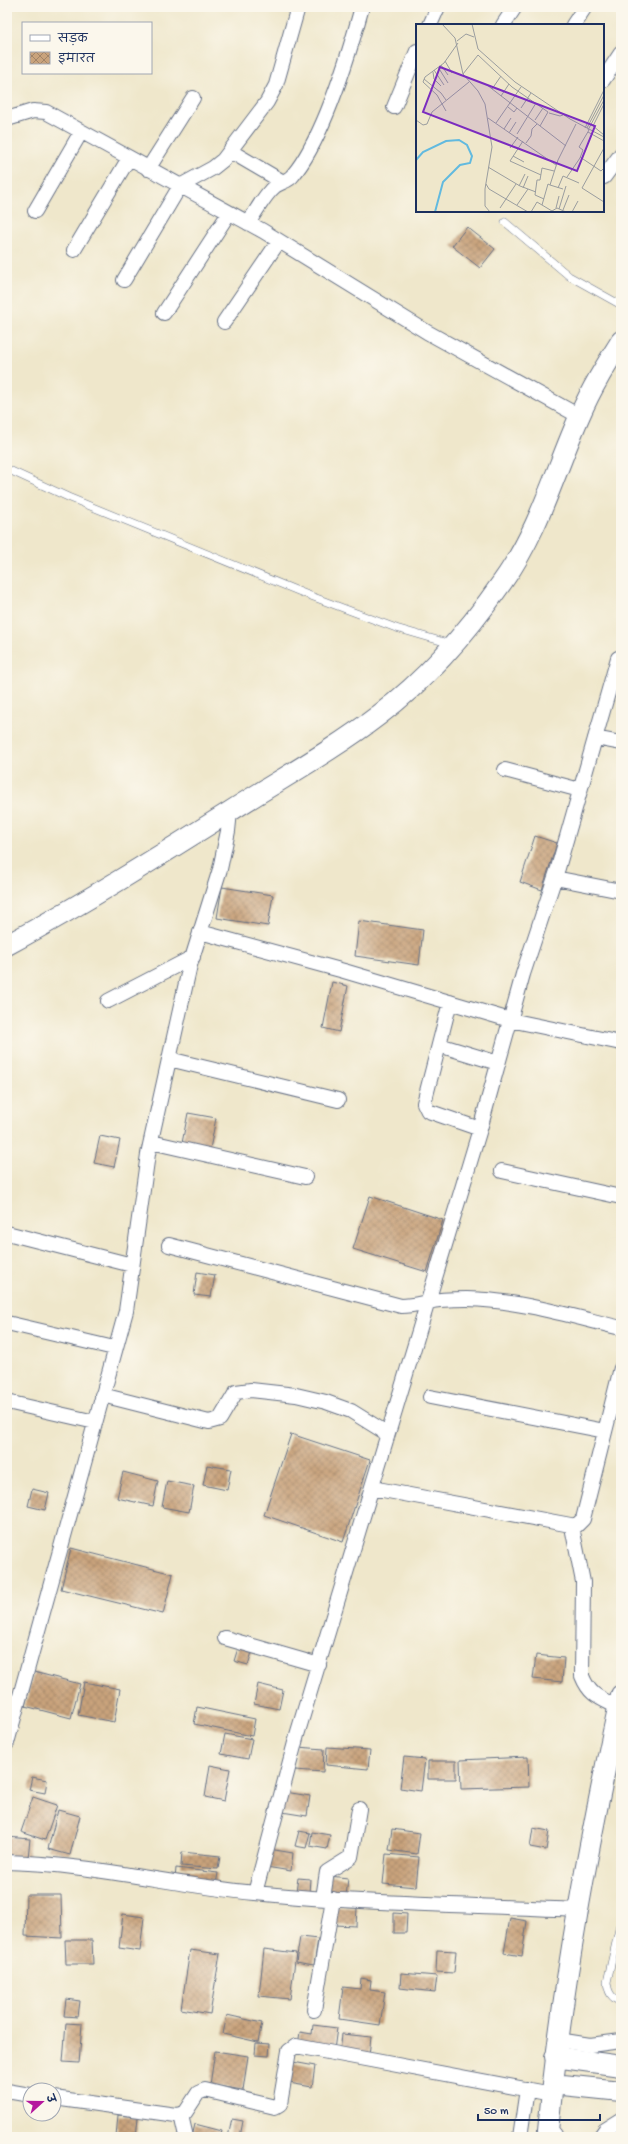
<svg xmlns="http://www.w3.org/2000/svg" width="628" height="2144" viewBox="0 0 628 2144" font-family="'Gochi Hand','Playpen Sans Deva',sans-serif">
<defs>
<pattern id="building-cross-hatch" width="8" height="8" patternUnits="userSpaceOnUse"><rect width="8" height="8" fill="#c9a37c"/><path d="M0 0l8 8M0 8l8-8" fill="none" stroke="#a28569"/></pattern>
</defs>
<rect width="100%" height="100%" fill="#fbf7ec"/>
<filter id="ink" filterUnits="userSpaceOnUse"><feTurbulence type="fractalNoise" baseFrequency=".025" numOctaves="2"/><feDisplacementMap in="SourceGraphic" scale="8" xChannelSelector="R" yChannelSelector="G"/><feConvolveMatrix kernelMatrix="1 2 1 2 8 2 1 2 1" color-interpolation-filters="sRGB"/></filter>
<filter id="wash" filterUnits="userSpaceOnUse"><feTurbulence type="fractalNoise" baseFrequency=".012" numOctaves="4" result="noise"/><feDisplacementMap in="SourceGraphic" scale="16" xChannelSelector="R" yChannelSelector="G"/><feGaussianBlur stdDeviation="0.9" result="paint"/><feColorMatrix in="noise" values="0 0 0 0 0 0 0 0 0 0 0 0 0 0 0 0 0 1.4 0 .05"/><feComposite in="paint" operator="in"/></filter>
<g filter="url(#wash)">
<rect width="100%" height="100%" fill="#efe7cb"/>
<g id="blocks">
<path fill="url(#building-cross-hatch)" d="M 467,227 L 495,249 L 480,268 L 452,246 Z
M 535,836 L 557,843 L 542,890 L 520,882 Z
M 222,887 L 273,895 L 268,926 L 217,918 Z
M 359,921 L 423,930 L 419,965 L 355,956 Z
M 332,982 L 348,986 L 339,1032 L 323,1028 Z
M 188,1113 L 216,1118 L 210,1149 L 182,1143 Z
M 100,1136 L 120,1140 L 114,1167 L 94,1163 Z
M 370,1196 L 443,1220 L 427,1272 L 353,1249 Z
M 197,1272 L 215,1275 L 211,1297 L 194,1295 Z
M 291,1434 L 370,1460 L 343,1542 L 264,1515 Z
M 207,1465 L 231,1469 L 227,1490 L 203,1485 Z
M 123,1472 L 158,1481 L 153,1506 L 117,1498 Z
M 167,1481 L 194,1486 L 189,1512 L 162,1507 Z
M 32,1489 L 49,1493 L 45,1510 L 28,1506 Z
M 71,1548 L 173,1574 L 163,1614 L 61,1589 Z
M 239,1645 L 253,1649 L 248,1665 L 234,1661 Z
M 536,1655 L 564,1658 L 562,1682 L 533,1679 Z
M 34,1672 L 80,1684 L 71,1718 L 25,1706 Z
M 84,1682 L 120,1689 L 114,1722 L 78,1715 Z
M 258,1684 L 283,1690 L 279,1709 L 254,1704 Z
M 197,1707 L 255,1719 L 252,1736 L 194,1724 Z
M 225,1734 L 252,1739 L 248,1759 L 221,1754 Z
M 297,1747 L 324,1749 L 323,1772 L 295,1770 Z
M 327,1747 L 370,1750 L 368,1769 L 326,1765 Z
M 404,1757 L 425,1759 L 421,1791 L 400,1788 Z
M 528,1757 L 529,1787 L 461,1789 L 460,1760 Z
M 428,1761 L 456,1761 L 456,1779 L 428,1779 Z
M 210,1765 L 230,1769 L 224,1801 L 205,1797 Z
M 32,1777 L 47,1780 L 45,1793 L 29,1790 Z
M 285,1792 L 310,1796 L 307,1816 L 282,1812 Z
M 33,1797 L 57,1805 L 45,1840 L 21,1832 Z
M 58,1810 L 80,1816 L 70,1855 L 48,1849 Z
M 533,1828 L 549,1831 L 546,1850 L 530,1847 Z
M 392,1829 L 420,1833 L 417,1854 L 389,1850 Z
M 299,1831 L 310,1833 L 306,1848 L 295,1846 Z
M 312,1832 L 330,1835 L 327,1849 L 310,1846 Z
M 7,1837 L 30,1839 L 28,1858 L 7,1856 Z
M 269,1849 L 293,1853 L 291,1871 L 266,1867 Z
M 182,1852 L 220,1856 L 218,1869 L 181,1866 Z
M 386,1854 L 419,1857 L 416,1887 L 383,1884 Z
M 176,1868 L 218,1873 L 216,1884 L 175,1879 Z
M 329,1876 L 348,1878 L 346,1897 L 327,1895 Z
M 298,1878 L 310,1879 L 309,1893 L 296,1892 Z
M 26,1895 L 61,1895 L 62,1938 L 25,1936 Z
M 335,1907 L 357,1908 L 356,1926 L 334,1925 Z
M 394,1913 L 407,1914 L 406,1933 L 394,1933 Z
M 123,1914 L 144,1917 L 140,1951 L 119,1948 Z
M 510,1918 L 527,1921 L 522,1956 L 504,1953 Z
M 300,1937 L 318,1939 L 314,1965 L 296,1962 Z
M 65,1940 L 92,1940 L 93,1964 L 66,1964 Z
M 264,1949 L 296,1953 L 290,1999 L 259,1996 Z
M 190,1950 L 220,1954 L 210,2014 L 181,2009 Z
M 437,1950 L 456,1951 L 454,1973 L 436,1972 Z
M 401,1973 L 437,1976 L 435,1992 L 400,1988 Z
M 361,1978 L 371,1980 L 370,1990 L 385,1992 L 380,2025 L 339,2019 L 343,1987 L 360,1989 Z
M 66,1999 L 80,2001 L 78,2017 L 64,2016 Z
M 227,2015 L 262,2023 L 258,2042 L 223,2034 Z
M 66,2023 L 82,2024 L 79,2063 L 63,2062 Z
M 313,2025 L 337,2028 L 334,2050 L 298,2045 L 300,2032 L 312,2034 Z
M 342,2034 L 371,2037 L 369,2056 L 340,2053 Z
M 256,2043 L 270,2044 L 269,2056 L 255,2055 Z
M 215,2051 L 248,2056 L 243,2090 L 210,2085 Z
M 293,2062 L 315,2066 L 312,2087 L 289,2083 Z
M 118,2115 L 138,2117 L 136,2137 L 116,2137 Z
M 232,2119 L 243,2121 L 240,2137 L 228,2137 Z
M 195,2124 L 222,2131 L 220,2137 L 192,2137 Z"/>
</g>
</g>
<g filter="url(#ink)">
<use href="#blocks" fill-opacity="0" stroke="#656f84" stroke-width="1"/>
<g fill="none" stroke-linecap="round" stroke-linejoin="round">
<g stroke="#656f84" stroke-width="8">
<path id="lane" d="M 505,222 L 569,276 L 621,305
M 7,469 L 68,497 L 303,593 L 396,628 L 451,644
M 621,1920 L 607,1982 C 608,1992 611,1998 621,2002"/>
</g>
<g stroke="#656f84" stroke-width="16">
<path id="street" d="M 430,25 L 438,7
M 503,25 L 515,7
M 573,25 L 585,7
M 603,80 L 621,53
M 394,107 L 417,51
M 7,119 L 33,111 L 46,112 L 263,231 L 427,332 L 579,416
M 230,151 L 283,182
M 148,169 L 193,98
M 604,177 L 621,154
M 35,211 L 81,132
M 248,223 C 256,212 264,195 275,186 C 281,182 289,181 293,175 C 324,138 349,54 362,7
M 74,250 L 129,158
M 124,280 L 180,186 L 213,168 L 223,160 L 267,102 L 276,85 L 298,7
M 164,313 L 229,213
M 224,322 L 279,241
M 595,738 L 621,743
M 505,770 L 580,790
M 555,878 L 621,891
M 200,932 L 344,971 L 510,1020 L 621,1043
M 108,1001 L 193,957
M 450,1002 L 424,1103 L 428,1111 L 480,1129
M 439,1045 L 498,1063
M 169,1059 L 338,1100
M 151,1142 L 305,1177
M 502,1171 L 621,1197
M 7,1233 L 132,1265
M 169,1245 L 401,1306 C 411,1306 418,1304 428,1302 C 440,1299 455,1299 467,1299 C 519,1300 571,1316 621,1328
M 7,1323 L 114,1348
M 102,1395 L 209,1422 L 220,1419 L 236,1392 L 251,1390 L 296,1395 L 326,1402 L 351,1411 L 388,1434
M 430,1397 L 605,1431
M 7,1402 L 95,1422
M 372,1488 L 576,1526 L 583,1519 L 621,1368
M 572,1527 L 583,1582 L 582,1676 C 590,1696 600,1698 618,1707
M 225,1638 L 319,1665
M 7,1743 L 126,1311 L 148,1154 L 190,965 L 220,869 L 228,831 L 230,812
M 7,1862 C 91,1864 172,1885 255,1893 C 362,1904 470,1905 578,1910
M 255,1893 L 297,1735 L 480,1129 L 523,974 L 558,868 L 618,658
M 323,1898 L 327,1872 L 351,1857 L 359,1809
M 314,2010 L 333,1899
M 558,2040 L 590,2045 L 621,2041
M 7,2091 L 30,2095
M 54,2098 L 176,2115 L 185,2113 L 198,2093 L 205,2090 L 275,2107 L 280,2104 L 289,2051 L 296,2046 L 552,2094
M 181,2115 L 186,2137
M 520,2137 L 527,2089
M 600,2137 L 605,2130 L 621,2120"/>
</g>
<g stroke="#656f84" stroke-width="22">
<path id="secondary" d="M 7,945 C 83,904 156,858 229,812 C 279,780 332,751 379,715 C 427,679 469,630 503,581 C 539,531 555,471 580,415 C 591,389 606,365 621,341
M 555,2057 L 621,2066
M 553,2084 L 621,2091
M 553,2137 L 548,2131 C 562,1984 589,1840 621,1695"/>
</g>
<use href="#lane" stroke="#fff" stroke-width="7"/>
<use href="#street" stroke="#fff" stroke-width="14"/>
<use href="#secondary" stroke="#fff" stroke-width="20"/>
</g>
</g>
<g transform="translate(416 24)">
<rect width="188" height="188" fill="#efe7cb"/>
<path fill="none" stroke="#62badf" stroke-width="2" d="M 0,136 L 7,128 L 30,117 L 43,116 L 51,121 L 56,132 L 54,139 L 44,141 L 27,158 L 19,188"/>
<path fill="none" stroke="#9a9d9f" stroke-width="1" d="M 26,0 L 39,14 L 47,50 L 62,67 L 69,80 L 76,123 L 69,165 L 69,182 L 74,188M 56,0 L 62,25 L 99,58 L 154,95 L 188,113M 41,17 L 50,10 L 58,13M 29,37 L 36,49M 25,41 L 32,51M 22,43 L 32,59M 18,46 L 28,61M 17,48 L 18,55 L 25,62M 47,50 L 62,31 L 96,63 L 132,88 L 124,102M 8,55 L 25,69 L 30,76M 71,61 L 150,122M 76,65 L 85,52M 85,72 L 93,60M 188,80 L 177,102 L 188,111M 92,83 L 98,88 L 101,84M 105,84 L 115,69M 30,87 L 21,71 L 7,58 L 9,53 L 28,39 L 42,19M 133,89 L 144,92 L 147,91M 72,94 L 140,141M 0,96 L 7,101 L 11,100 L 16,88 L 53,58M 119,96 L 127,84M 80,99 L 105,63M 169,104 L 188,66M 171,104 L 188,71M 88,105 L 95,94M 172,106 L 188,76M 172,108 L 188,117M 93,109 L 100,98M 101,110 L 120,79M 107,117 L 94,137 L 125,151M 110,119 L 115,112 L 116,105 L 121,100M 94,124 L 102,113M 97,132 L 108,138M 164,133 L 185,147 L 188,144M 72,143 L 104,162 L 120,168M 151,153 L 164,134 L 167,126 L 163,123 L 173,106M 70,160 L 73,165 L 112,188M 134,161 L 147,165M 103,162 L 109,150M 107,164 L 112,152M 142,164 L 147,152 L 163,159M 128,175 L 119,171 L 121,156 L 124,156 L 126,144 L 138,147M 188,178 L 166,164 L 188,124M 101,181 L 112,165M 84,184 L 100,160M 140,184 L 143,172M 143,185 L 150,162M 147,186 L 153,171M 115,188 L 121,178 L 126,181M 150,188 L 141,184 L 136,187 L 126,181 L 132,160 L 134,161 L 142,136 L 160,100M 156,188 L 162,177"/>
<path fill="#7b2cbf" fill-opacity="0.15" stroke="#7b2cbf" stroke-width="2" d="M 24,43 L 179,102 L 161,147 L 7,88 Z"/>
<rect width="188" height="188" fill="none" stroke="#1b2f5e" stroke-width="2"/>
</g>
<rect width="628" height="2144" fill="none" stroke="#fbf7ec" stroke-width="24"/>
<rect x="22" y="22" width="130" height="52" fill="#fbf7ec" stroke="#a1a7b3"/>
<rect x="30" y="35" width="20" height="6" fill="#ffffff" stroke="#a1a7b3"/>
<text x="58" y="42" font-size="12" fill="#1b2f5e">सड़क</text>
<rect x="30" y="52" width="20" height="12" fill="url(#building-cross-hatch)" stroke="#a1a7b3"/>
<text x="58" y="62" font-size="12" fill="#1b2f5e">इमारत</text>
<g transform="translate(42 2102) rotate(69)"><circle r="19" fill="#fbf7ec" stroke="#a1a7b3"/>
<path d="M0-3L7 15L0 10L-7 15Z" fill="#b5179e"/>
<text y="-6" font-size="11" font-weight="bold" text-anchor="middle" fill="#1b2f5e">उ</text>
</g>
<path d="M478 2114v6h122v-6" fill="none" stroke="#1b2f5e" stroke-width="2"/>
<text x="484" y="2114" font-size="12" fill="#1b2f5e" stroke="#fbf7ec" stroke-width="3" paint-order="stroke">50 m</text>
</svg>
